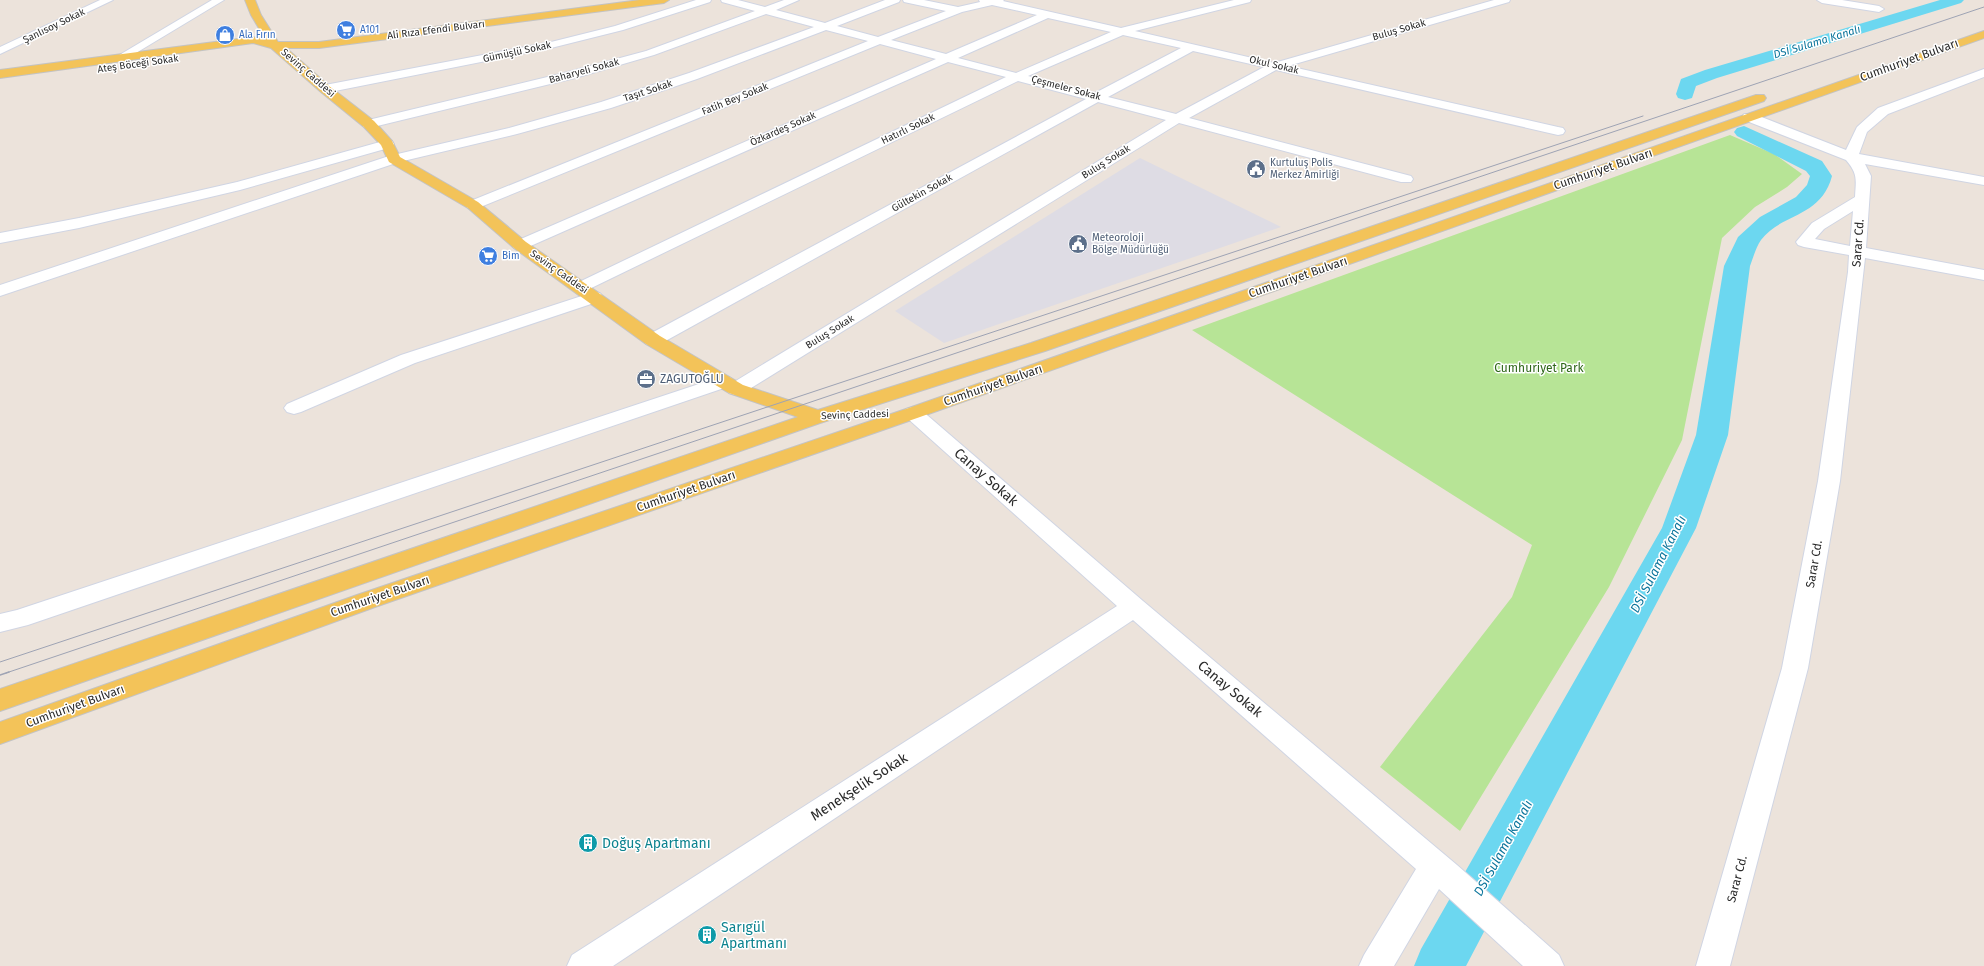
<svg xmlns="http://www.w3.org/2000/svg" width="1984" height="966" viewBox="0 0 1984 966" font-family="'Fira Sans',sans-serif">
<rect width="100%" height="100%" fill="#ece3db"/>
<path fill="#dedce4" d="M 1140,158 L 1281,227 L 944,343 L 895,311 Z"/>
<path fill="#b7e496" d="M 1730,135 L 1774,154 L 1802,174 L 1787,187 L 1755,207 L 1722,238 L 1682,440 L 1609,587 L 1460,831 L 1380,767 L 1512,597 L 1532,545 L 1192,330 Z"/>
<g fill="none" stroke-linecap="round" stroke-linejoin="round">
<path fill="#6cd7f0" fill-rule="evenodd" d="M 1940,0 L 1964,0 L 1961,3 L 1717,78 L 1696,86 L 1692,98 L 1685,100 L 1678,98 L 1676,94 L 1681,79 L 1705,70 Z
M 1744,126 L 1822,161 L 1832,176 C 1821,218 1781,213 1761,240 C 1756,247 1753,258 1750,266 L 1728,435 L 1696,528 L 1466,966 L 1414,966 L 1421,949 L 1662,528 L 1696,435 L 1724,266 L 1738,237 L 1760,217 L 1796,197 L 1807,185 L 1810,176 L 1806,171 L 1737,136 L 1734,132 L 1737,128 Z"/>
<g stroke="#d0d5e3" stroke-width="2">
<path id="minor" d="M 100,0 L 113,0 L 0,54 L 0,47 Z
M 212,0 L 224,0 L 126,59 L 122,61 L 116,57 Z
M 696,0 L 711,0 L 710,2 L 623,30 L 551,48 L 325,93 L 319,89 L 325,85 L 551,42 L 615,26 Z
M 721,0 L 738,0 L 765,7 L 784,0 L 799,0 L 776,10 L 825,23 L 885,0 L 900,0 L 899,2 L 837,26 L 878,37 L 946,11 L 904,2 L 903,0 L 924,0 L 958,7 L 980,2 L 979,0 L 1004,0 L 1003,1 L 1121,28 L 1234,0 L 1251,0 L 1250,2 L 1135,31 L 1274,63 L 1494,0 L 1510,0 L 1509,2 L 1288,66 L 1558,127 L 1563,128 L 1565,131 L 1563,134 L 1558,135 L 1276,70 L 1189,118 L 1411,176 L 1413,179 L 1411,182 L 1401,182 L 1179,123 L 743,393 L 736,395 L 729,393 L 726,389 L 727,387 L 28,625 L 0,632 L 0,614 L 17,610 L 717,378 L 724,376 L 731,378 L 734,382 L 1166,120 L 1098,102 L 660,344 L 653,346 L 646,344 L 644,340 L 646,336 L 1086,99 L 1018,81 L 581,293 L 575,292 L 572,288 L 575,284 L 1006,77 L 948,62 L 526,248 L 520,250 L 514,248 L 512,245 L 514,242 L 936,59 L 880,44 L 478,208 L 468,208 L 465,205 L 468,202 L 868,41 L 826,30 L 697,79 L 611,108 L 517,134 L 399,162 L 0,296 L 0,285 L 389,156 L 509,128 L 601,102 L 689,73 L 814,27 L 766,14 L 654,55 L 575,78 L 369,128 L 364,127 L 362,124 L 364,121 L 568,72 L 646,51 L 755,11 L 722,2 ZM 992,5 L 1037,15 L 946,54 L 891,40 L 962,12 ZM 1048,18 L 1111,32 L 1016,73 L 958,58 ZM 1123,35 L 1181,48 L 1095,93 L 1028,76 ZM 1193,51 L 1264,67 L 1176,114 L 1108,97 Z
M 1817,0 L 1842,0 L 1879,6 L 1884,9 L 1879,12 L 1822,3 Z
M 1984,69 L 1984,77 L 1888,114 L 1867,132 L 1859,154 L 1984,177 L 1984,185 L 1865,164 L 1871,176 L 1866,248 L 1984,270 L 1984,280 L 1865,258 L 1840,481 L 1808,668 L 1730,966 L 1696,966 L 1782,668 L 1818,481 L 1848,272 L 1849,255 L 1804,247 L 1798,245 L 1796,242 L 1812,223 L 1855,197 C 1856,179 1858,174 1846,160 L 1744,120 L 1742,117 L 1744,114 L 1754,114 L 1846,150 L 1857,127 L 1878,108 ZM 1853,211 L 1850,246 L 1815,239 L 1824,229 Z
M 387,140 L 392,141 L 394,144 L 392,147 L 240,190 L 79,228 L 0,243 L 0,233 L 79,218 L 237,182 Z
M 594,292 L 600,293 L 603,297 L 600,301 L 415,363 L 301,412 L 294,414 L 287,412 L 284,408 L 287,404 L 401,355 Z
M 913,407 L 920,409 L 1143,601 L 1457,865 L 1559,955 L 1564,966 L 1523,966 L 1439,889 L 1394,966 L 1359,966 L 1364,955 L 1416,869 L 1133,620 L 613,966 L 567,966 L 572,955 L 1117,606 L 906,417 L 903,413 L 906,409 Z"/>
</g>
<g stroke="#c3c3c3" stroke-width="2">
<path id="major" d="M 245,0 L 255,0 L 261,15 L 278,42 L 319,42 L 640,0 L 669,0 L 664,3 L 319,48 L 286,48 L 329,86 L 374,121 L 392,141 L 400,157 L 478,202 L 526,242 L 660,336 L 743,385 L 818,410 L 1031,343 L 1756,95 L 1764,95 L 1766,98 L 1764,101 L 1045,351 L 820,423 L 0,711 L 0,689 L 798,417 L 729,393 L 646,344 L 514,248 L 468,208 L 389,162 L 381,145 L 364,127 L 321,92 L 271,48 L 253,43 L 0,78 L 0,70 L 253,37 L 266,40 L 251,15 Z
M 1984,31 L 1984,38 L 920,417 L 375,607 L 0,744 L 0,722 L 357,595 L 906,409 Z"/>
</g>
<use href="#minor" fill="#fff" fill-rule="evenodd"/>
<use href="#major" fill="#f3c359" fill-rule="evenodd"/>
<path stroke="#9ea3b4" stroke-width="1" d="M 0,662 L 1643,116
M 6,673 L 1984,7"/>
<path stroke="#9ea3b4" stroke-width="1.5" d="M 0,675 L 9,672"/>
</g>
<defs>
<g id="supermarket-disc" transform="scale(1)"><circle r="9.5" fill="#3f7fe0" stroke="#fff"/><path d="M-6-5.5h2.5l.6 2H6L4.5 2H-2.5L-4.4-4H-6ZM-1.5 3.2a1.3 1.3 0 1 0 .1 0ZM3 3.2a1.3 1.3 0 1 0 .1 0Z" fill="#fff"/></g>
<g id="shop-disc" transform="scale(1)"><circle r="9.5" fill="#3f7fe0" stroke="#fff"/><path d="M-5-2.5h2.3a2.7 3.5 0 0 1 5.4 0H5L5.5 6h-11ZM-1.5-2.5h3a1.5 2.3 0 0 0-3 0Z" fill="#fff"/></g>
<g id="civic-disc" transform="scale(1)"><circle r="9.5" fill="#5c6f8a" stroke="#fff"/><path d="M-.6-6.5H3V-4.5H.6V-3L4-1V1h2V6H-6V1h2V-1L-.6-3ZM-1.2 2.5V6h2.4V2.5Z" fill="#fff"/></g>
<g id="office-disc" transform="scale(1)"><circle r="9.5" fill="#5c6f8a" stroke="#fff"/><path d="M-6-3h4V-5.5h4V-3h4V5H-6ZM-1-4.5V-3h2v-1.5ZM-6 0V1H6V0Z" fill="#fff"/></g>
<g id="building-disc" transform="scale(1)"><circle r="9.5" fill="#0f9aa8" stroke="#fff"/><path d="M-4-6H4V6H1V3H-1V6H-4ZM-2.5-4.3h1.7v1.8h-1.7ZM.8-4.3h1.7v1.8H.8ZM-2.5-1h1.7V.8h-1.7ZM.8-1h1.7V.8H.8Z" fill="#fff"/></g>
</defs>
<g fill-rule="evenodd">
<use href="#supermarket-disc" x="346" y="30"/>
<use href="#shop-disc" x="225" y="35"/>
<use href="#civic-disc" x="1256" y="169"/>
<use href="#civic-disc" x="1078" y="244"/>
<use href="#supermarket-disc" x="488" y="256"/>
<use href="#office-disc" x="646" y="379"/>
<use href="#building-disc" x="588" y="843"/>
<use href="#building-disc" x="707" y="935"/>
</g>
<g text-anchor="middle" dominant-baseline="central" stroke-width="3" stroke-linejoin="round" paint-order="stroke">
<g font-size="10" fill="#2a2a2a" stroke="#fff">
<text transform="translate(54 26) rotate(-26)">Şanlısoy Sokak</text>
<text transform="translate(436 30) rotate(-7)">Ali Rıza Efendi Bulvarı</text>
<text transform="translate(1399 30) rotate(-16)">Buluş Sokak</text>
<text transform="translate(517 52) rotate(-12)">Gümüşlü Sokak</text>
<text transform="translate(138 64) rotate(-8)">Ateş Böceği Sokak</text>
<text transform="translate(1274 65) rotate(13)">Okul Sokak</text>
<text transform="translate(584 71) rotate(-15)">Baharyeli Sokak</text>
<text transform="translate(308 73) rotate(41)">Sevinç Caddesi</text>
<text transform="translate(1066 88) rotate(15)">Çeşmeler Sokak</text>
<text transform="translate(648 91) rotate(-18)">Taşıt Sokak</text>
<text transform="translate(735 99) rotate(-22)">Fatih Bey Sokak</text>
<text transform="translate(783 129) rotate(-24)">Özkardeş Sokak</text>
<text transform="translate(908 129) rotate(-26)">Hatırlı Sokak</text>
<text transform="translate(1106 162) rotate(-32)">Buluş Sokak</text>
<text transform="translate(922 193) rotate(-29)">Gültekin Sokak</text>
<text transform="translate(559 272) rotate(35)">Sevinç Caddesi</text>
<text transform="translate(830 332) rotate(-32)">Buluş Sokak</text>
<text transform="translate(855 415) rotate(-2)">Sevinç Caddesi</text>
</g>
<g font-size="10" fill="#366cbe" stroke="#fff" text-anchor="start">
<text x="360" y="30">A101</text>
<text x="239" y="35">Ala Fırın</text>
<text x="502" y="256">Bim</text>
</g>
<g font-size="10" fill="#4e5e75" stroke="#fff" text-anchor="start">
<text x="1270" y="163">Kurtuluş Polis<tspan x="1270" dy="12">Merkez Amirliği</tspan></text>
<text x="1092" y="238">Meteoroloji<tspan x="1092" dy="12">Bölge Müdürlüğü</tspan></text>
</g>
<g font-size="11" font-style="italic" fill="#0b759c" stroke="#fff">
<text transform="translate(1817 42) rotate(-17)">DSİ Sulama Kanalı</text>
</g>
<g font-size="12" fill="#2a2a2a" stroke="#fff">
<text transform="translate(1909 60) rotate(-20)">Cumhuriyet Bulvarı</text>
<text transform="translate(1603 169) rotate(-19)">Cumhuriyet Bulvarı</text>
<text transform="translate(1858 243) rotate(-86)">Sarar Cd.</text>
<text transform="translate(1298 277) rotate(-19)">Cumhuriyet Bulvarı</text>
<text transform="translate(993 385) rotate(-19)">Cumhuriyet Bulvarı</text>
<text transform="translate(686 491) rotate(-19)">Cumhuriyet Bulvarı</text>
<text transform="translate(1814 564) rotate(-80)">Sarar Cd.</text>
<text transform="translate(380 596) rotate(-19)">Cumhuriyet Bulvarı</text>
<text transform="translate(75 706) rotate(-20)">Cumhuriyet Bulvarı</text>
<text transform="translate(1737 879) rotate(-75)">Sarar Cd.</text>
</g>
<g font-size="12" fill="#2f6719" stroke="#fff">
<text x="1539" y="368">Cumhuriyet Park</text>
</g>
<g font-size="12" fill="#4e5e75" stroke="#fff" text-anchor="start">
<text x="660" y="379">ZAGUTOĞLU</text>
</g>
<g font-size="13" font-style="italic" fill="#0b759c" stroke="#fff">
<text transform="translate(1658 564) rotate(-63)">DSİ Sulama Kanalı</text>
<text transform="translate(1503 848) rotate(-61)">DSİ Sulama Kanalı</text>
</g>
<g font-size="14" fill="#2a2a2a" stroke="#fff">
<text transform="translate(986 477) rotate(41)">Canay Sokak</text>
<text transform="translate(1230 689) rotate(40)">Canay Sokak</text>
<text transform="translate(859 787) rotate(-33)">Menekşelik Sokak</text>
</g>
<g font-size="14" fill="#0d838f" stroke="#fff" text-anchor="start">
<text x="602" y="843">Doğuş Apartmanı</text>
<text x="721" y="927">Sarıgül<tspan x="721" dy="16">Apartmanı</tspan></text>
</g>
</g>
</svg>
